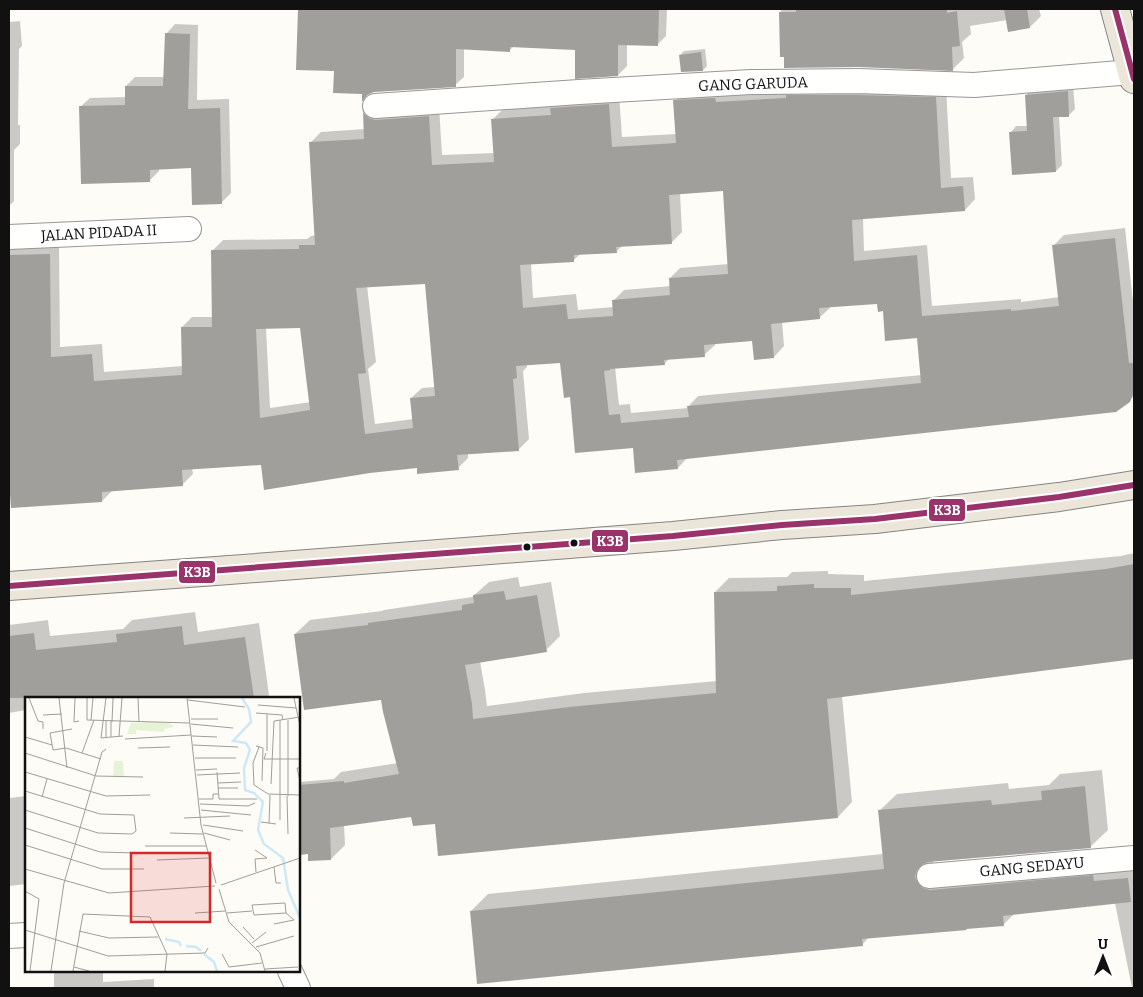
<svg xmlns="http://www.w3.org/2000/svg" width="1143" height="997" viewBox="0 0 1143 997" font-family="Bitter,serif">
<rect width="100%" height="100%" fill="#fdfcf7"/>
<path fill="#0003" fill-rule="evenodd" d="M 299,9 L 667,9 L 666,36 L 657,45 L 627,44 L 627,66 L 618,75 L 576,48 L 514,46 L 509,51 L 464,48 L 464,77 L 455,85 L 374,91 L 370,92 L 363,100 L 363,93 L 335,70 L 297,69 Z
M 781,9 L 1039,9 L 1041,16 L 1030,27 L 1007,20 L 970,26 L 971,34 L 962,42 L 964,58 L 953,69 L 781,56 Z
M 20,21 L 22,46 L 19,49 L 18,125 L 20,125 L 20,144 L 14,150 L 14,201 L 9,206 L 9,22 Z
M 175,24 L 198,25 L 197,100 L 229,99 L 231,193 L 221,203 L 192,167 L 159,168 L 159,171 L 150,180 L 80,107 L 90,98 L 126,97 L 126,86 L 135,77 L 164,77 L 166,34 Z
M 705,49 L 707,66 L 703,70 L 680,55 L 684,51 Z
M 1073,86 L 1075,109 L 1069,115 L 1059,116 L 1062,165 L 1056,171 L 1011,132 L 1016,126 L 1028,126 L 1026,95 L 1032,89 Z
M 946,88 L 951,178 L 973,177 L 975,199 L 965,210 L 863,218 L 864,251 L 927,245 L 932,306 L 1021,299 L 1021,302 L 1060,297 L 1054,245 L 1064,235 L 1125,228 L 1134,311 L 1134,396 L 1129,401 L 687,458 L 678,468 L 634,446 L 571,396 L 561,362 L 527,364 L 527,367 L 523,371 L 529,439 L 518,450 L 468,453 L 468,458 L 458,468 L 418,466 L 262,464 L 192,468 L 193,474 L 182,485 L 112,491 L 102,501 L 12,507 L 9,462 L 9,245 L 59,244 L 60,347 L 102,344 L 104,372 L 183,366 L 182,327 L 192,317 L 213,317 L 212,251 L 223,240 L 307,239 L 311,236 L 316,235 L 311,142 L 321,132 L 365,129 L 364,112 L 373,102 L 439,106 L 442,155 L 495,153 L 493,119 L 503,109 L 555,106 L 562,98 L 619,94 L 622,137 L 677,134 L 675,101 L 685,90 ZM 724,190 L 729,264 L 680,268 L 670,278 L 671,286 L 624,290 L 613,301 L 614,307 L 578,310 L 576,294 L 533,298 L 531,263 L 574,260 L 580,254 L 616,252 L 623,245 L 672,242 L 682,232 L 680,193 ZM 427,283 L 435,387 L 422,388 L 411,398 L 414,419 L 375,424 L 368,369 L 376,362 L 367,286 ZM 878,303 L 884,310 L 919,337 L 922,375 L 698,396 L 688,407 L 688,408 L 631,413 L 630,404 L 619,405 L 615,367 L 664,364 L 669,359 L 704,355 L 715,345 L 715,343 L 754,339 L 755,358 L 774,357 L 784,346 L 782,321 L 819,318 L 830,308 L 830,306 ZM 301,327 L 311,402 L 270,408 L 266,328 Z
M 1134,553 L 1134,658 L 842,696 L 852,802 L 838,817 L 436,823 L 412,815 L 344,825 L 345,845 L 331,859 L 309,853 L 299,854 L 299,782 L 334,779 L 341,772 L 398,763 L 382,699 L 295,634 L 310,620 L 382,611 L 384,610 L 472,597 L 489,582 L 518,577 L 520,587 L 551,582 L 560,636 L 546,650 L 480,661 L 485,690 L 487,706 L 584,693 L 717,681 L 715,592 L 729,578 L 787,577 L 792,572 L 828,571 L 828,574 L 864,575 L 864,581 L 1121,556 Z
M 195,612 L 198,632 L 259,623 L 269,695 L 265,698 L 26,698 L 26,710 L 9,713 L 9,625 L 48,620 L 50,636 L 123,629 L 132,620 Z
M 1102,770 L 1108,830 L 1090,847 L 933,861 L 934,866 L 1134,862 L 1134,988 L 1132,988 L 1115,903 L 1015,913 L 1004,924 L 869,937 L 862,945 L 471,911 L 488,894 L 883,854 L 879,811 L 897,794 L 1008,783 L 1009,789 L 1049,785 L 1060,774 Z
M 26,796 L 26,884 L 9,886 L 9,800 L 10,798 Z
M 54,971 L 103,971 L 103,982 L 154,979 L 154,988 L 54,988 Z"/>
<path fill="#a19f9c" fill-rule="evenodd" d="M 298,9 L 659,9 L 658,46 L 618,45 L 618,76 L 575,79 L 575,50 L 510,47 L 510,52 L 456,49 L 456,87 L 374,92 L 367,95 L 362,102 L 362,94 L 333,93 L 334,71 L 296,70 Z
M 796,9 L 947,9 L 947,13 L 957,11 L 960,46 L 952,47 L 953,71 L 858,67 L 784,68 L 784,57 L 780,57 L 779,12 L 796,12 Z
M 1004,9 L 1027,9 L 1030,28 L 1008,32 Z
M 165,33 L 190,34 L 188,109 L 220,108 L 222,204 L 192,205 L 191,168 L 150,170 L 150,182 L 81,184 L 79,106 L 125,105 L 125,86 L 163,86 Z
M 701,52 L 703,71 L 681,72 L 679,55 Z
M 1068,91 L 1069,117 L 1053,117 L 1056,172 L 1012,175 L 1009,132 L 1027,131 L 1025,95 Z
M 786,95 L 858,95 L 936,97 L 941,188 L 963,186 L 965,211 L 852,220 L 854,261 L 917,255 L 922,316 L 1011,309 L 1011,311 L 1059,306 L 1052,245 L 1115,238 L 1129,363 L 1134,363 L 1134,391 L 1130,402 L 1116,412 L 677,460 L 678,469 L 635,473 L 633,448 L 575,453 L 570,397 L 564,398 L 560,363 L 516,366 L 517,378 L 513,379 L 519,451 L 457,455 L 459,470 L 417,474 L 417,468 L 370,473 L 264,490 L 261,465 L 182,470 L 183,486 L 102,492 L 102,502 L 11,508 L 9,481 L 9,255 L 50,254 L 51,357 L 92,354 L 94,381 L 182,375 L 181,327 L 212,327 L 211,250 L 299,249 L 299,245 L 315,245 L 309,142 L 364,139 L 363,111 L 364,114 L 369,118 L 375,120 L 429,116 L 432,165 L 494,162 L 491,119 L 551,115 L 550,108 L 609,104 L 612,147 L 676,143 L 673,100 L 715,98 L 716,102 L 786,98 ZM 723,191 L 728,274 L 669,278 L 670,295 L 612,300 L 613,316 L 568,319 L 566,304 L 523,308 L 520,265 L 574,262 L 574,255 L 617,253 L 616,247 L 672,244 L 669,195 ZM 425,284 L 435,396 L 410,398 L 413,428 L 365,434 L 358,374 L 366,373 L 356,288 ZM 877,304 L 878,312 L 883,311 L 885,341 L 917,338 L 921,383 L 687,406 L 689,417 L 621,423 L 620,414 L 609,415 L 604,371 L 610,370 L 610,369 L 665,365 L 664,360 L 705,357 L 704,345 L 752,341 L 754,360 L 774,358 L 771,324 L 820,319 L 819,308 ZM 300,328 L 310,410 L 260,418 L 256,329 Z
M 1134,564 L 1134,659 L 827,699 L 838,818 L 438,856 L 435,824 L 413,826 L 411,817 L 330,828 L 331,860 L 308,861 L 308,854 L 299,855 L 299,785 L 344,781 L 344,783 L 399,774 L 383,712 L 381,700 L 304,710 L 294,634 L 368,625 L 368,623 L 462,610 L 462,605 L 474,603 L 473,595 L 504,591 L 506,600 L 537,595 L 547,652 L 465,665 L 472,704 L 473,719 L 569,707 L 716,693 L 714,592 L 777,591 L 777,586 L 814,584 L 814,588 L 851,588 L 851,595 L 1106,569 Z
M 182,626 L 184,645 L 245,637 L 254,698 L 9,698 L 9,636 L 34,633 L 36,650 L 117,642 L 116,634 Z
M 1085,786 L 1091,848 L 928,862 L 922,865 L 917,870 L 915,877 L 918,883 L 923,888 L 930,890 L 1093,875 L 1094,881 L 1128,878 L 1131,902 L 1003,916 L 1004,926 L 966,929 L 967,930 L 862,939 L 863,946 L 477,984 L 470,911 L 884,869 L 878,810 L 991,800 L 992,805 L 1042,800 L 1041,791 Z"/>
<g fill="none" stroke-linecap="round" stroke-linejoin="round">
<g stroke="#979795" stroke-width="26">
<path id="minor" d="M 375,106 L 579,92 L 751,82 L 858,81 L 974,85 L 1132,72
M 9,237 L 189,229
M 929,876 L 1134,858
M 9,936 L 26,935
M 290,971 L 298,988"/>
</g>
<g stroke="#858482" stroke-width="30">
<path id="trunk" d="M 1115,9 L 1134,79
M 9,586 L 216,571 L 673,536 L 782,525 L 875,519 L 1059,497 L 1134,485"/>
</g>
<use href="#minor" stroke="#fffffe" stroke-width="24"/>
<use href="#trunk" stroke="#ece5da" stroke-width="28"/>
<g stroke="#fff" stroke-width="10">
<path id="bus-1" d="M 1115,9 L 1134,79
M 9,586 L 673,536 L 782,525 L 875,519 L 1059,497 L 1134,485"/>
</g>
<use href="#bus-1" stroke="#9a336a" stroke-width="6"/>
</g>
<g fill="#111" stroke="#fff" stroke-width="2">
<circle cx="574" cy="543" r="4.5"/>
<circle cx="527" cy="547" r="4.5"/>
</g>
<g text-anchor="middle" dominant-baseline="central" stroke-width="5" stroke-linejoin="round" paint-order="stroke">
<g font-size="15" fill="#111" stroke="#fff">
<text transform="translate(753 84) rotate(-2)">GANG GARUDA</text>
<text transform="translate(99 233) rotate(-3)">JALAN PIDADA II</text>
<text transform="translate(1032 867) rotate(-5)">GANG SEDAYU</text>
</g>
</g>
<g transform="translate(25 697)">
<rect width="275" height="275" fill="#fdfcf7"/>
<path d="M 129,25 L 145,26 L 149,30 L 139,32 L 139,35 L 111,33 L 111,37 L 102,37 L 106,26 ZM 89,64 L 98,64 L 99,79 L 88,79 Z" fill="#e7f3d7"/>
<path fill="none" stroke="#cde8f7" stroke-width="2.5" d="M 217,1 L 224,12 L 226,25 L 208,44 L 221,46 L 225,53 L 219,71 L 220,93 L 229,96 L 238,105 L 233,133 L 239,147 L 258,161 L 263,193 L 275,221M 140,242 L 154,245 L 156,249M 161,249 L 171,250 L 176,254M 179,257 L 189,265 L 192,274"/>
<path fill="none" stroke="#9f9e9b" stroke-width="1" d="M 4,1 L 13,24 L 18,25 L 18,32M 34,1 L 42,71M 50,1 L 49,25 L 54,24M 62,1 L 62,23 L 165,26M 81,1 L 76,41 L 86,40M 113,1 L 114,25M 162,1 L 176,128 L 191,186M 269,1 L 275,29M 163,3 L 220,10M 233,8 L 271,11M 231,16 L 257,18 L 258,23M 18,18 L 37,17M 166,22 L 193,22M 66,23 L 68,1M 263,23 L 263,99M 86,24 L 86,40 L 98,39M 87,25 L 88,1M 166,27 L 208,31M 47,32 L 25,36 L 28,53 L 41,51 L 76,62M 94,39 L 97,1M 167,39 L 192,40M 0,40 L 27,48M 81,40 L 81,24M 100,42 L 166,38M 168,48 L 213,50M 231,49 L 238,51 L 237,84M 234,50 L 228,66 L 229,88 L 243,97 L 275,98M 113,51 L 145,50M 242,54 L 242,17M 0,56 L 71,79 L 118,80M 57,56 L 69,23M 241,56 L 239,62 L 275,62M 170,61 L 211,61M 275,71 L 272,71 L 275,84M 171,73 L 192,72M 0,75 L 81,99 L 125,98M 192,75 L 194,102 L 232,102M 172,78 L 215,76M 193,86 L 216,85M 246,87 L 249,24 L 275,20M 193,91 L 213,91M 0,94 L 75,117 L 109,118 L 111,134 L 107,137 L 73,136 L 0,113M 262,99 L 263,137M 17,100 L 22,82M 174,102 L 188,102 L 188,97 L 193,97M 175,107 L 223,109 L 230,106M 176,113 L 226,118M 159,121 L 205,119M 255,123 L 255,23M 236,125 L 251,127M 244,126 L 245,98M 178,128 L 218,134M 0,131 L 75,155 L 110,156M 145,136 L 178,137M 179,136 L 205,143M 0,148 L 77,172 L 119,172M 120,149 L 181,149M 230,153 L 242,161 L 230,162 L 231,175M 132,163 L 184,161M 249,170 L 251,186 L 256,186M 0,172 L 84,196 L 190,189M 196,188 L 275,161M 194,192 L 204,225 L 235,256 L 240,274M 0,194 L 14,202 L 5,274M 170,216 L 200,214M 202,216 L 227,214M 249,227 L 269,223 L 261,216 L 229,218 L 227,208 L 260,206 L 261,216M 218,230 L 229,242M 0,233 L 83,259 L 180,256 L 183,251M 54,234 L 84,241 L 133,240M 227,246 L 241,235M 231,250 L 269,239M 197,257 L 204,270 L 237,266M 49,270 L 64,274M 240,272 L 273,270M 26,274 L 39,186 L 77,55 L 81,52M 48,274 L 58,217 L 125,220 L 142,257 L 140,274"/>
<path fill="#d62828" fill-opacity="0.15" stroke="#d62828" stroke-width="2.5" d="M 106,156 L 185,156 L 185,225 L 106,225 Z"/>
<rect width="275" height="275" fill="none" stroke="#111" stroke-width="2.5"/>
</g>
<g stroke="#fff" stroke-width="2">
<rect x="928" y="498" width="38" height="24" rx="5" fill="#9a336a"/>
<rect x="591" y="529" width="38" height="24" rx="5" fill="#9a336a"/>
<rect x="178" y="560" width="38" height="24" rx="5" fill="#9a336a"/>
</g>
<g font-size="14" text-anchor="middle" font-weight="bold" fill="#fff">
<text x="947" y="515">K3B</text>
<text x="610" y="546">K3B</text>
<text x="197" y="577">K3B</text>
</g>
<rect width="1143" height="997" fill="none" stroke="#111111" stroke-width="20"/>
<g transform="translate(1103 957)" stroke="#ffffff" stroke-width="4" paint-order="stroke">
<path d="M0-4L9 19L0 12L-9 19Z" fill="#111111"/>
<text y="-8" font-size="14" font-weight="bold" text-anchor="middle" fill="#111111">U</text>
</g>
</svg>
